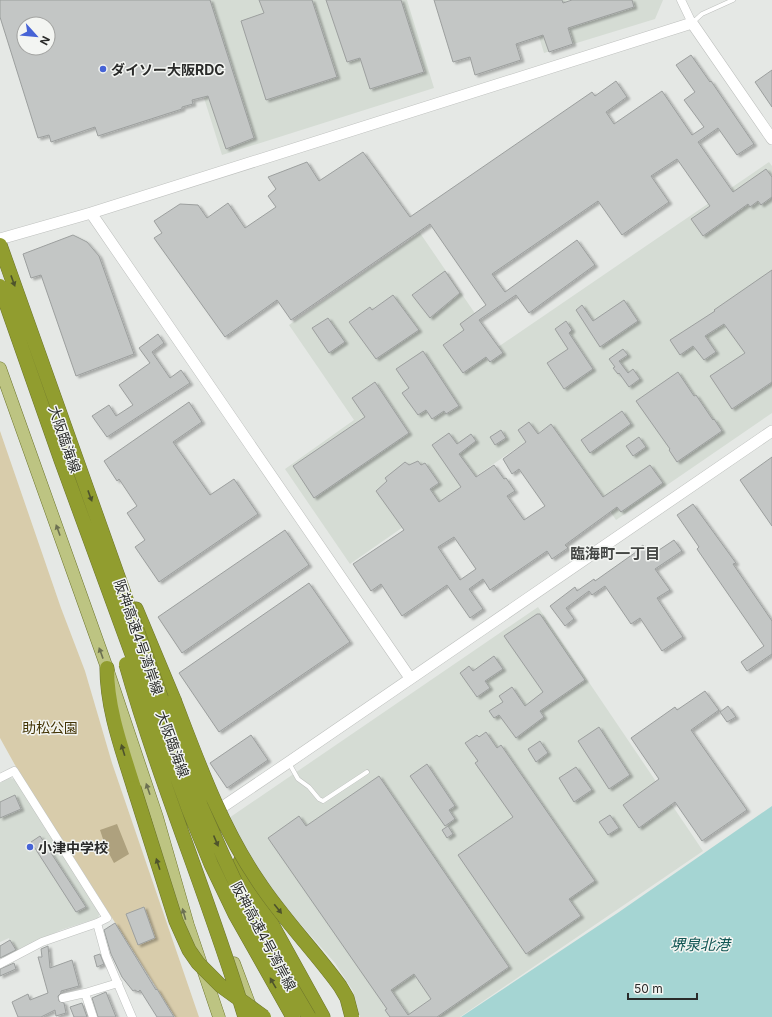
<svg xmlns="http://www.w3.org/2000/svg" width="772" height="1017" viewBox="0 0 772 1017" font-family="Inter,'Noto Sans JP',sans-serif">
<defs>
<filter id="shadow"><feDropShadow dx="3" dy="2" stdDeviation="1" flood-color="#0004"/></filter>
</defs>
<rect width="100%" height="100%" fill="#e5e8e5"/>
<path fill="#d5dcd4" d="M 173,0 L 407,0 L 434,88 L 222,155 Z
M 528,0 L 663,0 L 655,19 L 544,53 Z
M 769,162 L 772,166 L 772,413 L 616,520 L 551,424 L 350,564 L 285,469 L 354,420 L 289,325 L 420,233 L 498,347 Z
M 538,607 L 703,851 L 460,1017 L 360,1017 L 353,991 L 335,963 L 287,909 L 271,888 L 254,863 L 229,818 Z
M 10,778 L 17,780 L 100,912 L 98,918 L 61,930 L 14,952 L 9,938 L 0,942 L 0,783 Z"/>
<path fill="#d8ccab" d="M 0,431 L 61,608 L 85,671 L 112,763 L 199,1017 L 175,1017 L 15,765 L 0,738 Z"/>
<path fill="#aea17e" d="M 117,824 L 129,854 L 114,863 L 106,848 L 100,830 Z"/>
<path fill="#a5d5d3" d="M 772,806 L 772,1017 L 461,1017 L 619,912 Z"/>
<path fill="#c3c6c5" stroke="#9c9f9e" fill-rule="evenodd" filter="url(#shadow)" d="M 0,0 L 210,0 L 254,138 L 226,149 L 208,96 L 192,100 L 193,104 L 182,107 L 182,109 L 98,136 L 95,127 L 51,142 L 49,135 L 38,138 L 0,17 ZM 24,24 L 48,24 L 48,48 L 24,48 Z
M 259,0 L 312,0 L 337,77 L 266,100 L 241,21 L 264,13 Z
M 326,0 L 401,0 L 424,72 L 370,89 L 360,58 L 347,62 Z
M 434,0 L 562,0 L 563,3 L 572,0 L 632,0 L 634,7 L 568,28 L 573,44 L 549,52 L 543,35 L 516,44 L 521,60 L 475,75 L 470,57 L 453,62 Z
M 691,55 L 710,82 L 711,81 L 754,144 L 737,155 L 718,128 L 698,142 L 733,192 L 766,169 L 772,177 L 772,197 L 761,205 L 758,201 L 750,207 L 748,204 L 703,236 L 691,219 L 710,206 L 677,159 L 651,176 L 669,202 L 622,235 L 598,201 L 492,274 L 505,292 L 577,240 L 595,265 L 529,313 L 516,295 L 479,320 L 503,353 L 490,362 L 486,357 L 463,373 L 443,345 L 464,330 L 460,324 L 486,305 L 430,224 L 291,320 L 277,300 L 225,337 L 154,238 L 162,233 L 154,221 L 180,204 L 198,205 L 207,218 L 228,203 L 245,228 L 276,207 L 268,196 L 276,189 L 268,177 L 307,162 L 319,181 L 363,152 L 410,217 L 592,92 L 595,96 L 616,81 L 627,97 L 606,112 L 614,124 L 662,91 L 692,135 L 704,127 L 684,100 L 695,92 L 676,65 Z
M 772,70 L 772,107 L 755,82 Z
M 73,235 L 87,242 L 99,256 L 134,354 L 76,376 L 41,275 L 31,278 L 23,254 Z
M 772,270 L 772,382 L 732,409 L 710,376 L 745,353 L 724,324 L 705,336 L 716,352 L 704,360 L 693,346 L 680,355 L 670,340 L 715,311 L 714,310 Z
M 445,271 L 460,293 L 430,318 L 412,295 Z
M 393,295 L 419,330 L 376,359 L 349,322 L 370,307 L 372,310 Z
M 624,300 L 638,321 L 600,347 L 576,310 L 582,305 L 593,321 Z
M 328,318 L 345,342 L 329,353 L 312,328 Z
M 566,321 L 572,330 L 569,333 L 593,369 L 564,389 L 547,363 L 568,349 L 555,329 Z
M 158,334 L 164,343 L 152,352 L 170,378 L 181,370 L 190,383 L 107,437 L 92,416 L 109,405 L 116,416 L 133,405 L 119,385 L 150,363 L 139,348 Z
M 623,349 L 628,355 L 619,361 L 628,373 L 633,369 L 640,379 L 629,387 L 619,373 L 618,374 L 613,368 L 615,367 L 609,359 Z
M 423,351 L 459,406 L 446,414 L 444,411 L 432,419 L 426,410 L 418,415 L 402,393 L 409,388 L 396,369 Z
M 678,372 L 694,396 L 696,395 L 713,420 L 714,419 L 722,431 L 677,462 L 669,450 L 670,449 L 636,401 Z
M 375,382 L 409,433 L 314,498 L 293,466 L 365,417 L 352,398 Z
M 189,402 L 202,422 L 173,442 L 210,495 L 234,479 L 258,514 L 159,582 L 135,547 L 145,540 L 127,513 L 137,506 L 119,479 L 117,481 L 104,461 Z
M 622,411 L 631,424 L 590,453 L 581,440 Z
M 529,422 L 538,434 L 551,424 L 603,497 L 650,465 L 663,483 L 621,512 L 617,507 L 565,545 L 568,548 L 552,559 L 547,551 L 490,590 L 483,579 L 469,589 L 483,609 L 470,618 L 447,585 L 402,616 L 381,584 L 371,591 L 353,564 L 404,530 L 376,491 L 387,481 L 385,478 L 405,462 L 409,465 L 418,461 L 421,465 L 425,463 L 439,483 L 430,489 L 439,502 L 461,487 L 432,445 L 449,433 L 457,444 L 471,434 L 476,441 L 459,454 L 476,477 L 494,465 L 504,479 L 506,478 L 515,491 L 507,496 L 524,520 L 545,506 L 519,469 L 512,474 L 503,459 L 526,442 L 518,430 ZM 454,537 L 476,569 L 460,580 L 438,547 Z
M 501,430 L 506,438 L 495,445 L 490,437 Z
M 639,437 L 646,447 L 633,456 L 626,446 Z
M 772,457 L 772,526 L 740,480 Z
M 693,504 L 736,563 L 733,564 L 772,621 L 772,654 L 747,671 L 741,662 L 764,646 L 697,549 L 699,547 L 677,515 Z
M 285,530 L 309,565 L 182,653 L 158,617 Z
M 674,540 L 682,551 L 655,569 L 670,590 L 657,598 L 683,637 L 662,651 L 640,618 L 631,624 L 605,586 L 592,595 L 589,591 L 566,608 L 574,619 L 565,626 L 550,606 L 575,587 L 577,591 L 594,579 L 595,581 L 636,552 L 635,551 L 643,545 L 650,556 Z
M 309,583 L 350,642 L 219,732 L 179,673 Z
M 537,614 L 540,614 L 585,680 L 540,711 L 544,717 L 516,738 L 499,715 L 494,718 L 489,711 L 503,702 L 499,696 L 512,687 L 525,706 L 543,692 L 504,636 Z
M 494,656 L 503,669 L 485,681 L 490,688 L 477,697 L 460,673 L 469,666 L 473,671 Z
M 705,691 L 719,710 L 691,730 L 747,810 L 702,841 L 675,802 L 639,828 L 623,805 L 659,779 L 631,738 L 675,707 L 677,710 Z
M 728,706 L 736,717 L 727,722 L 720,712 Z
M 599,727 L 630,775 L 609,789 L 578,741 Z
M 486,732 L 497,748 L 501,745 L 595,881 L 569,899 L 581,916 L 526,954 L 458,855 L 513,817 L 475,763 L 478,761 L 465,743 L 477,735 L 479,737 Z
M 251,735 L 268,760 L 227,788 L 210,763 Z
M 540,741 L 548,753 L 536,762 L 528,749 Z
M 427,764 L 455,806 L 449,810 L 455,819 L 445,826 L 410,776 Z
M 576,767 L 592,790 L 574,802 L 559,778 Z
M 379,776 L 509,967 L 437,1017 L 390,1017 L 385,1010 L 387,1009 L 268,838 L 299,816 L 306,826 ZM 414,974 L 431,999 L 408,1015 L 391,990 Z
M 15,795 L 21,809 L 0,818 L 0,802 Z
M 610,815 L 619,828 L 608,835 L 599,822 Z
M 448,826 L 453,834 L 447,838 L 442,830 Z
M 40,836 L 86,907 L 76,912 L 31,842 Z
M 144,907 L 155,938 L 138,945 L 126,914 Z
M 115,923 L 156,990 L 157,989 L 174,1017 L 157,1017 L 140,990 L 138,992 L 135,990 L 133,991 L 122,977 L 111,954 L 104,930 Z
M 10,940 L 16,950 L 0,958 L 0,946 Z
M 48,946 L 50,968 L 72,960 L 79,986 L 61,991 L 61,993 L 58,996 L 59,1001 L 64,1003 L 66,1013 L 56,1016 L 55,1010 L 41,1017 L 18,1017 L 12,1002 L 28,994 L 30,1000 L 48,993 L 38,957 L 42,957 L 41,949 Z
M 100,954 L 104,964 L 97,967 L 94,956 Z
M 14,963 L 16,969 L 0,976 L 0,969 Z
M 106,992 L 116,1017 L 98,1017 L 92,998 Z
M 82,1003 L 87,1017 L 74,1017 L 70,1007 Z"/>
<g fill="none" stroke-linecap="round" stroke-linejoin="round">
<g stroke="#bec0be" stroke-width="5">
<path id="lane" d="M 692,23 L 702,14 L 733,0
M 289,763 L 298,779 L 309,787 L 319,799 L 323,801 L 367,772"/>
</g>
<g stroke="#bec0be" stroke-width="9">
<path id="street" d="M 681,0 L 692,23
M 0,778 L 14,771 L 107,918 L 97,923 L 42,942 L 0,964
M 97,923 L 106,956 L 132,1017
M 63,998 L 85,993
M 93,1017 L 85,993 L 118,983"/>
</g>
<g stroke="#bec0be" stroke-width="12">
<path id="secondary" d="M 91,213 L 410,678
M 0,239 L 91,213 L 692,23 L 772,139
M 187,828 L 215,812 L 289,762 L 772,431"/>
</g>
<g stroke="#6d752d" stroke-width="13">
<path id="primary" d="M 0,368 L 107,668 L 157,817 L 188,925 L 219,1017
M 234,963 L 252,1011"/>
</g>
<g stroke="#6d752d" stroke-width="15">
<path id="highway" d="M 136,609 L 174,700
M 107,668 C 107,709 122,749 134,788
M 240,862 L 276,932 L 323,1017"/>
</g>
<use href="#lane" stroke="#fff" stroke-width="4"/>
<use href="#street" stroke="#fff" stroke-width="8"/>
<use href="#secondary" stroke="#fff" stroke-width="11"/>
<use href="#primary" stroke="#bdc482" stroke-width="12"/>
<use href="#highway" stroke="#919d2f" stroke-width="14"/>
<g stroke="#6d752d" stroke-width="15" stroke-linecap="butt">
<path id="highway-bridge" d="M 0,245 L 163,703 L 201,806 L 224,858 L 247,907 L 269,949 L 309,1017
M 0,286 L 61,460 L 189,810 L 211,864 L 235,914 L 293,1017
M 126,664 C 160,784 209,898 245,1017
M 174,700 C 198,762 220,825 258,881 C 282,918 314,950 340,986 L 347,998 L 352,1017
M 134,788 L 176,921 L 189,950 L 198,963 L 221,986 L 264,1017"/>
</g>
<use href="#highway-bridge" stroke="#919d2f" stroke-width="14"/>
</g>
<defs><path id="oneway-solid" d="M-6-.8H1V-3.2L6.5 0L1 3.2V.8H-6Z"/></defs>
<g fill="#4e532c">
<use href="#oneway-solid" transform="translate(13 281) rotate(70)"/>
<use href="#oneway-solid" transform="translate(90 496) rotate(70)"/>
<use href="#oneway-solid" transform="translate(123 750) rotate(-107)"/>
<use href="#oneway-solid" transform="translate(216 841) rotate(67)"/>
<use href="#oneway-solid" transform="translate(158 864) rotate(-108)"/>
<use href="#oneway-solid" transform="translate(278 909) rotate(51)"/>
<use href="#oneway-solid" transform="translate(273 983) rotate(-120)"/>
</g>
<g fill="#6c7052">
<use href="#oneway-solid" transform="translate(58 530) rotate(-110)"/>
<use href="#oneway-solid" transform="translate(101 653) rotate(-110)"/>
<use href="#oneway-solid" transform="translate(148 789) rotate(-109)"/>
<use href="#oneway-solid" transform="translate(184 914) rotate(-106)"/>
</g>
<g fill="#4663d6" stroke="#f3f5f2" stroke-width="1.5">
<circle cx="103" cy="69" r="4"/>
<circle cx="30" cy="847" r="4"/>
</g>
<g text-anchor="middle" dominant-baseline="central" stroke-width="3" stroke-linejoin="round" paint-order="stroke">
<g font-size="14" font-weight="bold" fill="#2a2b2a" stroke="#f3f5f2" text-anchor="start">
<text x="111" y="69">ダイソー大阪RDC</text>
<text x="38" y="847">小津中学校</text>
</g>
<g font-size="14" fill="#2a2b2a" stroke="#f3f5f2">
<text transform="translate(65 439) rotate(71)">大阪臨海線</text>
<text transform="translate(139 637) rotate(71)">阪神高速4号湾岸線</text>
<text transform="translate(173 744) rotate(70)">大阪臨海線</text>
<text transform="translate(264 936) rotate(62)">阪神高速4号湾岸線</text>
</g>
<g font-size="14" fill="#423304" stroke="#f3f5f2">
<text x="50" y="727">助松公園</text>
</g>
<g font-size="15" font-weight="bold" fill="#454745" stroke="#f3f5f2">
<text x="615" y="553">臨海町一丁目</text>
</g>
<g font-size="15" font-style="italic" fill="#125654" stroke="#f3f5f2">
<text x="700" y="944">堺泉北港</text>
</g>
</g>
<g transform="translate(36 36) rotate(117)"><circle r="19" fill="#f3f5f2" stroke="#a3a4a2"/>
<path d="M0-3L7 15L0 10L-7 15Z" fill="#4663d6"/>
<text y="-6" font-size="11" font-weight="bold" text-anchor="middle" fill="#2a2b2a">N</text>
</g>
<path d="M628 993v6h69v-6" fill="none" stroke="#2a2b2a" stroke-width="2"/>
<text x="634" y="993" font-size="12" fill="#2a2b2a" stroke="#f3f5f2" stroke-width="3" paint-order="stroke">50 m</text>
</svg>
